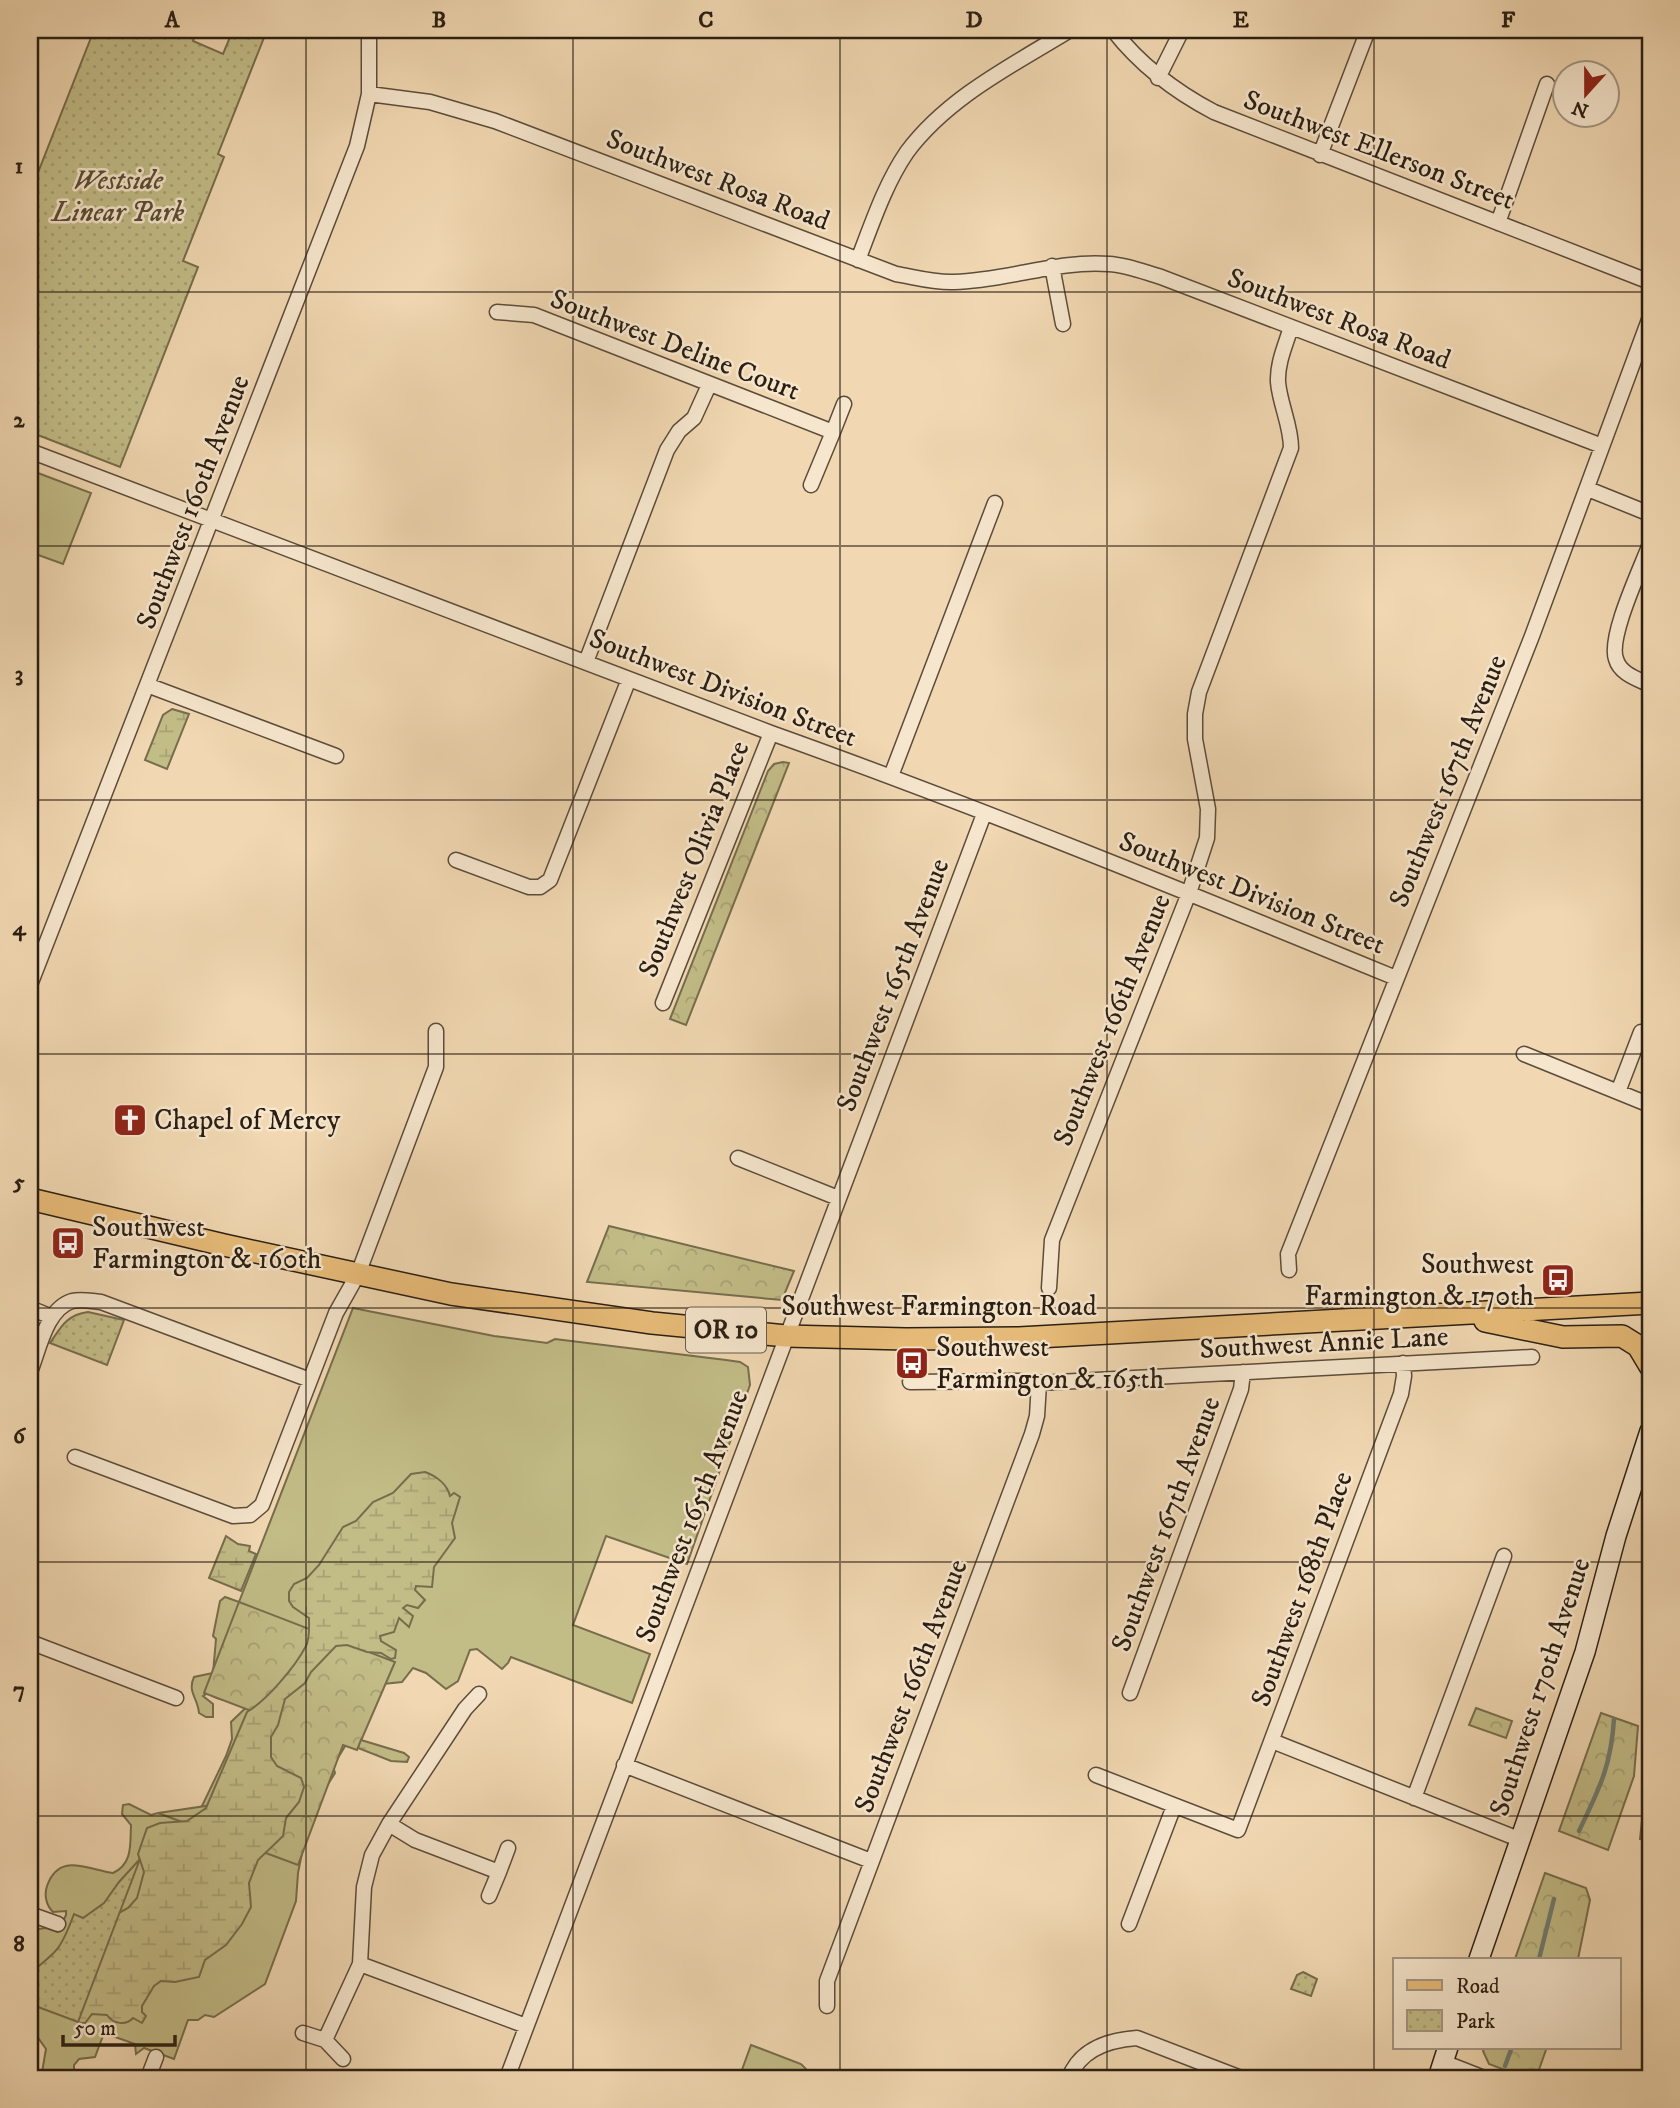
<svg xmlns="http://www.w3.org/2000/svg" width="1680" height="2108" viewBox="0 0 1680 2108" font-family="'IM FELL DW Pica',serif">
<defs>
<pattern id="forest-crowns" width="20" height="18" patternUnits="userSpaceOnUse" patternTransform="scale(1.75)"><rect width="20" height="18" fill="#c2bc87"/><path d="M2 6a3 3 0 1 1 6 0M12 15a3 3 0 1 1 6 0" fill="none" stroke="#a7a174"/></pattern>
<pattern id="wetland-marsh" width="20" height="14" patternUnits="userSpaceOnUse" patternTransform="scale(1.75)"><rect width="20" height="14" fill="#c2bc87"/><path d="M1 5h8M5 5V1M11 12h8M15 12V8" fill="none" stroke="#a7a174"/></pattern>
<pattern id="park-dots" width="8" height="8" patternUnits="userSpaceOnUse" patternTransform="scale(1.75)"><rect width="8" height="8" fill="#c2bc87"/><path d="M2 2h.1M6 6h.1" fill="none" stroke="#a7a174" stroke-width="1.8" stroke-linecap="round"/></pattern>
</defs>
<rect width="100%" height="100%" fill="#f1d8b2"/>
<filter id="stains"><feTurbulence type="fractalNoise" baseFrequency=".00286" numOctaves="4"/><feColorMatrix values="0 0 0 0 .2 0 0 0 0 .09 0 0 0 0 .02 0 0 0 .5 -.17"/></filter>
<radialGradient id="worn" r=".72"><stop offset=".6" stop-color="#630" stop-opacity="0"/><stop offset="1" stop-color="#630" stop-opacity=".3"/></radialGradient>
<path fill="#c2bc87" stroke="#766d4d" stroke-width="2" d="M 30,470 L 91,493 L 63,564 L 30,552 Z
M 353,1308 L 494,1336 L 547,1343 L 555,1339 L 726,1360 L 740,1362 L 748,1367 L 750,1385 L 687,1564 L 606,1536 L 573,1625 L 650,1654 L 632,1703 L 511,1657 L 508,1663 L 502,1669 L 477,1649 L 470,1650 L 458,1681 L 446,1689 L 426,1673 L 413,1668 L 402,1682 L 383,1684 L 333,1766 L 335,1773 L 322,1794 L 304,1843 L 298,1873 L 296,1901 L 265,1984 L 214,2017 L 205,2015 L 198,2020 L 188,2020 L 174,2059 L 144,2048 L 136,2054 L 135,2044 L 104,2033 L 95,2057 L 79,2059 L 74,2065 L 74,2078 L 41,2078 L 46,2049 L 36,2035 L 30,2034 L 30,1957 L 32,1954 L 30,1930 L 46,1928 L 58,1932 L 66,1915 L 66,1911 L 53,1912 C 46,1905 44,1895 47,1886 C 59,1852 86,1869 113,1873 C 133,1864 130,1844 131,1825 L 122,1814 L 123,1805 L 129,1804 L 151,1815 L 158,1813 L 190,1814 L 202,1806 L 226,1756 L 232,1739 L 231,1722 L 255,1699 C 238,1700 222,1704 208,1693 L 203,1696 L 213,1704 L 213,1717 L 206,1717 L 199,1713 C 198,1698 187,1692 194,1677 L 213,1673 L 216,1639 L 213,1636 L 220,1601 L 225,1597 L 239,1602 Z
M 1650,1744 L 1650,1840 L 1640,1839 Z
M 751,2045 L 801,2064 L 806,2069 L 804,2078 L 739,2078 Z"/>
<path fill="url(#forest-crowns)" stroke="#766d4d" stroke-width="2" d="M 783,762 L 789,763 L 686,1025 L 670,1019 L 768,771 L 774,764 Z
M 609,1226 L 794,1271 L 782,1300 L 587,1282 Z
M 239,1602 L 395,1662 L 357,1750 L 343,1745 L 298,1865 L 158,1813 L 212,1805 L 249,1710 L 204,1693 Z
M 1476,1708 L 1512,1721 L 1506,1738 L 1469,1725 Z
M 1601,1713 L 1638,1726 L 1634,1776 L 1608,1850 L 1559,1831 Z
M 1545,1873 L 1586,1888 L 1590,1900 L 1578,1959 L 1515,1959 Z
M 1485,2047 L 1547,2047 L 1536,2078 L 1526,2078 L 1489,2064 L 1483,2051 Z"/>
<path fill="url(#wetland-marsh)" stroke="#766d4d" stroke-width="2" d="M 172,709 L 189,714 L 167,769 L 145,760 L 163,715 Z
M 425,1472 C 436,1476 447,1484 450,1496 L 454,1493 L 460,1497 L 452,1523 L 455,1538 L 434,1567 L 432,1587 L 416,1586 L 415,1590 L 425,1600 L 418,1608 L 407,1605 L 403,1608 L 413,1616 L 409,1627 L 399,1618 L 394,1632 L 380,1636 L 381,1641 L 396,1650 L 395,1658 L 391,1659 L 381,1653 L 367,1652 L 347,1645 L 336,1646 L 311,1672 L 305,1683 L 285,1699 L 278,1725 L 271,1737 L 271,1757 L 277,1766 L 301,1778 L 304,1787 L 299,1802 L 286,1818 L 283,1836 L 258,1860 L 249,1883 L 251,1907 L 242,1924 L 226,1945 L 205,1960 L 199,1977 L 175,1982 L 161,1981 L 154,1986 L 142,2006 L 142,2012 L 146,2016 L 142,2023 L 133,2018 C 126,2026 113,2024 107,2015 L 92,2014 L 85,2023 L 81,2023 L 30,2002 L 88,1930 L 128,1908 L 137,1898 L 144,1872 L 138,1854 L 147,1828 L 160,1823 L 187,1821 L 206,1808 L 247,1712 C 267,1700 295,1667 306,1646 C 310,1638 309,1626 309,1618 L 293,1607 L 289,1601 L 289,1592 L 294,1584 L 307,1578 L 319,1565 L 343,1527 L 356,1521 L 373,1502 L 393,1493 L 411,1474 Z
M 226,1536 L 238,1544 L 250,1546 L 249,1551 L 256,1554 L 241,1591 L 209,1578 Z
M 361,1740 L 404,1753 L 409,1757 L 407,1762 L 391,1761 L 358,1748 Z"/>
<path fill="url(#park-dots)" stroke="#766d4d" stroke-width="2" d="M 94,30 L 197,30 L 193,41 L 223,54 L 233,30 L 267,30 L 218,154 L 224,157 L 183,261 L 198,267 L 120,467 L 30,432 L 30,193 Z
M 88,1312 L 124,1320 L 107,1365 L 50,1343 C 61,1327 66,1315 88,1312 Z
M 140,1859 L 78,2022 L 30,2004 L 30,1973 C 58,1951 61,1949 74,1914 L 83,1918 L 104,1903 L 119,1882 Z
M 1303,1972 L 1317,1979 L 1311,1996 L 1291,1989 L 1297,1975 Z"/>
<g fill="none" stroke-linecap="round" stroke-linejoin="round">
<path stroke="#6e7b71" stroke-width="4.5" d="M 1579,1831 C 1599,1789 1611,1767 1614,1719
M 1539,1959 L 1554,1899
M 1505,2066 L 1512,2047"/>
<g stroke="#5c4c3b" stroke-width="17">
<path id="street" d="M 1113,30 C 1141,66 1174,91 1214,112 L 1650,282
M 1158,78 L 1182,30
M 369,94 L 430,102 L 495,121 L 896,274 C 914,277 935,283 954,282 C 1007,281 1056,260 1109,264 C 1127,265 1144,272 1161,277 L 1602,446
M 1320,155 L 1368,30
M 1498,223 L 1547,84
M 858,260 C 872,224 885,184 907,152 C 948,97 1013,65 1070,30
M 1052,266 L 1063,324
M 497,312 L 534,315 L 833,432 L 811,485
M 833,432 L 844,404
M 30,451 L 771,733 C 981,808 1189,893 1396,978
M 1588,489 L 1650,514
M 1650,544 C 1641,568 1608,637 1616,659 C 1620,674 1638,679 1650,685
M 586,662 L 667,450 L 679,431 L 694,418 L 709,385
M 147,685 L 336,756
M 891,776 L 995,503
M 456,860 L 529,887 L 540,887 L 550,880 L 629,679
M 30,985 L 357,146 L 369,94 L 369,30
M 663,1003 L 771,733
M 1524,1054 L 1650,1105
M 1618,1092 L 1641,1032
M 738,1158 L 838,1198
M 1289,1270 L 1288,1254 L 1532,636 L 1650,317
M 1049,1288 L 1052,1240 L 1189,893 L 1207,838 L 1208,809 L 1195,739 L 1195,714 L 1199,692 L 1291,448 C 1291,425 1280,405 1278,382 C 1277,363 1286,344 1291,327
M 30,1308 L 52,1317
M 30,1372 C 39,1350 46,1309 72,1301 C 81,1299 91,1301 101,1302 L 310,1380
M 910,1382 L 1019,1381 L 1039,1383 L 1532,1357
M 75,1457 L 233,1516 L 250,1515 L 262,1505 L 336,1313 L 358,1274 L 436,1067 L 436,1031
M 30,1642 L 176,1698
M 1130,1693 L 1241,1389 L 1243,1372
M 1272,1741 L 1521,1840
M 624,1765 L 871,1861
M 1096,1775 L 1238,1830 L 1401,1394 L 1404,1376 L 1403,1363
M 1414,1798 L 1504,1556
M 389,1824 L 415,1840 L 499,1872 L 489,1896
M 499,1872 L 508,1848
M 30,1914 L 58,1924
M 1129,1924 L 1174,1806
M 360,1964 L 526,2026
M 827,2006 L 827,1981 L 1032,1434 L 1037,1416 L 1039,1383
M 303,2033 L 325,2040 L 360,1964 L 364,1887 L 372,1855 L 389,1824 L 465,1709 L 479,1694
M 325,2040 L 343,2059
M 1443,2062 L 1484,2078
M 148,2078 L 156,2057
M 507,2078 L 984,814
M 1069,2078 C 1080,2049 1108,2040 1137,2038 L 1241,2078"/>
</g>
<g stroke="#2a1e13" stroke-width="22">
<path id="secondary" d="M 1479,1959 L 1585,1652 L 1616,1536 L 1650,1431
M 1438,2078 L 1448,2047"/>
</g>
<g stroke="#2a1e13" stroke-width="24">
<path id="primary" d="M 30,1199 L 224,1245 L 451,1294 L 652,1323 L 786,1336 L 906,1339 L 1019,1338 L 1650,1303
M 1485,1321 L 1563,1337 L 1622,1336 L 1638,1346 L 1650,1366"/>
</g>
<use href="#street" stroke="#f6e6cd" stroke-width="14"/>
<use href="#secondary" stroke="#f6e6cd" stroke-width="19"/>
<use href="#primary" stroke="#e8bc79" stroke-width="21"/>
</g>
<path fill="none" stroke="#2a1e13" stroke-width="2" stroke-opacity="0.55" d="M 306,30 L 306,2078M 573,30 L 573,2078M 840,30 L 840,2078M 1107,30 L 1107,2078M 1374,30 L 1374,2078M 30,292 L 1650,292M 30,546 L 1650,546M 30,800 L 1650,800M 30,1054 L 1650,1054M 30,1308 L 1650,1308M 30,1562 L 1650,1562M 30,1816 L 1650,1816"/>
<defs>
<g id="church-square" transform="scale(1.75)"><rect x="-9" y="-9" width="18" height="18" rx="4" fill="#8f2418" stroke="#f6e6cd"/><path d="M-1.2-6h2.4v3.5h3.3v2.4h-3.3V6h-2.4V-.1h-3.3v-2.4h3.3Z" fill="#fff"/></g>
<g id="bus-square" transform="scale(1.75)"><rect x="-9" y="-9" width="18" height="18" rx="4" fill="#8f2418" stroke="#f6e6cd"/><path d="M-5-6H5V4H4V6H2V4H-2V6H-4V4H-5ZM-3.5-4V0h7V-4ZM-3.5 1.2v1.5H-2V1.2ZM2 1.2v1.5H3.5V1.2Z" fill="#fff"/></g>
</defs>
<g fill-rule="evenodd">
<use href="#church-square" x="130" y="1120"/>
<use href="#bus-square" x="68" y="1243"/>
<use href="#bus-square" x="1558" y="1280"/>
<use href="#bus-square" x="912" y="1363"/>
</g>
<g text-anchor="middle" dominant-baseline="central" stroke-width="5" stroke-linejoin="round" paint-order="stroke">
<rect fill="#f6e6cd" stroke="#675a4b" stroke-width="2" x="686" y="1307.5" width="80" height="45" rx="5"/>
<g font-size="26" font-weight="bold" fill="#2a1e13">
<text x="726" y="1330">OR 10</text>
</g>
<g font-size="28" fill="#2a1e13" stroke="#f6e6cd">
<text transform="translate(1379 150) rotate(21)">Southwest Ellerson Street</text>
<text transform="translate(718 180) rotate(21)">Southwest Rosa Road</text>
<text transform="translate(1339 319) rotate(21)">Southwest Rosa Road</text>
<text transform="translate(675 345) rotate(21)">Southwest Deline Court</text>
<text transform="translate(193 502) rotate(-69)">Southwest 160th Avenue</text>
<text transform="translate(723 688) rotate(21)">Southwest Division Street</text>
<text transform="translate(1448 781) rotate(-68)">Southwest 167th Avenue</text>
<text transform="translate(694 859) rotate(-68)">Southwest Olivia Place</text>
<text transform="translate(1252 893) rotate(22)">Southwest Division Street</text>
<text transform="translate(893 985) rotate(-69)">Southwest 165th Avenue</text>
<text transform="translate(1112 1020) rotate(-68)">Southwest 166th Avenue</text>
<text x="939" y="1306">Southwest Farmington Road</text>
<text transform="translate(1324 1343) rotate(-3)">Southwest Annie Lane</text>
<text transform="translate(692 1516) rotate(-69)">Southwest 165th Avenue</text>
<text transform="translate(1166 1524) rotate(-70)">Southwest 167th Avenue</text>
<text transform="translate(1302 1589) rotate(-70)">Southwest 168th Place</text>
<text transform="translate(911 1686) rotate(-69)">Southwest 166th Avenue</text>
<text transform="translate(1540 1687) rotate(-72)">Southwest 170th Avenue</text>
</g>
<g font-size="28" font-style="italic" fill="#584d36" stroke="#f6e6cd">
<text x="118" y="180">Westside<tspan x="118" dy="32">Linear Park</tspan></text>
</g>
<g font-size="28" fill="#2a1e13" stroke="#f6e6cd" text-anchor="start">
<text x="154" y="1120">Chapel of Mercy</text>
<text x="92" y="1227">Southwest<tspan x="92" dy="32">Farmington &amp; 160th</tspan></text>
<text x="1534" y="1264" text-anchor="end">Southwest<tspan x="1534" dy="32">Farmington &amp; 170th</tspan></text>
<text x="936" y="1347">Southwest<tspan x="936" dy="32">Farmington &amp; 165th</tspan></text>
</g>
</g>
<rect width="1680" height="2108" fill="none" stroke="#f1d8b2" stroke-width="77"/>
<rect x="1393" y="1958" width="228" height="91" fill="#f6e6cd" stroke="#a49683" stroke-width="2"/>
<rect x="1407" y="1980" width="35" height="10" fill="#e8bc79" stroke="#a49683" stroke-width="2"/>
<text x="1456" y="1993" font-size="21" fill="#2a1e13">Road</text>
<rect x="1407" y="2010" width="35" height="21" fill="url(#park-dots)" stroke="#a49683" stroke-width="2"/>
<text x="1456" y="2028" font-size="21" fill="#2a1e13">Park</text>
<g transform="translate(1586 94) rotate(201)"><circle r="33" fill="#f6e6cd" stroke="#a49683" stroke-width="2"/>
<path d="M0-5L12 26L0 18L-12 26Z" fill="#8f2418"/>
<text y="-10" font-size="19" font-weight="bold" text-anchor="middle" fill="#2a1e13">N</text>
</g>
<path d="M63 2035v10h112v-10" fill="none" stroke="#2a1e13" stroke-width="3.5"/>
<text x="74" y="2035" font-size="21" fill="#2a1e13" stroke="#f6e6cd" stroke-width="5" paint-order="stroke">50 m</text>
<rect x="38" y="38" width="1604" height="2032" fill="none" stroke="#2a1e13" stroke-width="2.5"/>
<g font-size="23" text-anchor="middle" font-weight="bold" fill="#2a1e13">
<text x="172" y="27">A</text>
<text x="439" y="27">B</text>
<text x="706" y="27">C</text>
<text x="974" y="27">D</text>
<text x="1241" y="27">E</text>
<text x="1508" y="27">F</text>
<text x="19" y="173">1</text>
<text x="19" y="427">2</text>
<text x="19" y="681">3</text>
<text x="19" y="935">4</text>
<text x="19" y="1189">5</text>
<text x="19" y="1443">6</text>
<text x="19" y="1697">7</text>
<text x="19" y="1951">8</text>
</g>
<rect width="100%" height="100%" filter="url(#stains)"/>
<rect width="100%" height="100%" fill="url(#worn)"/>
</svg>
